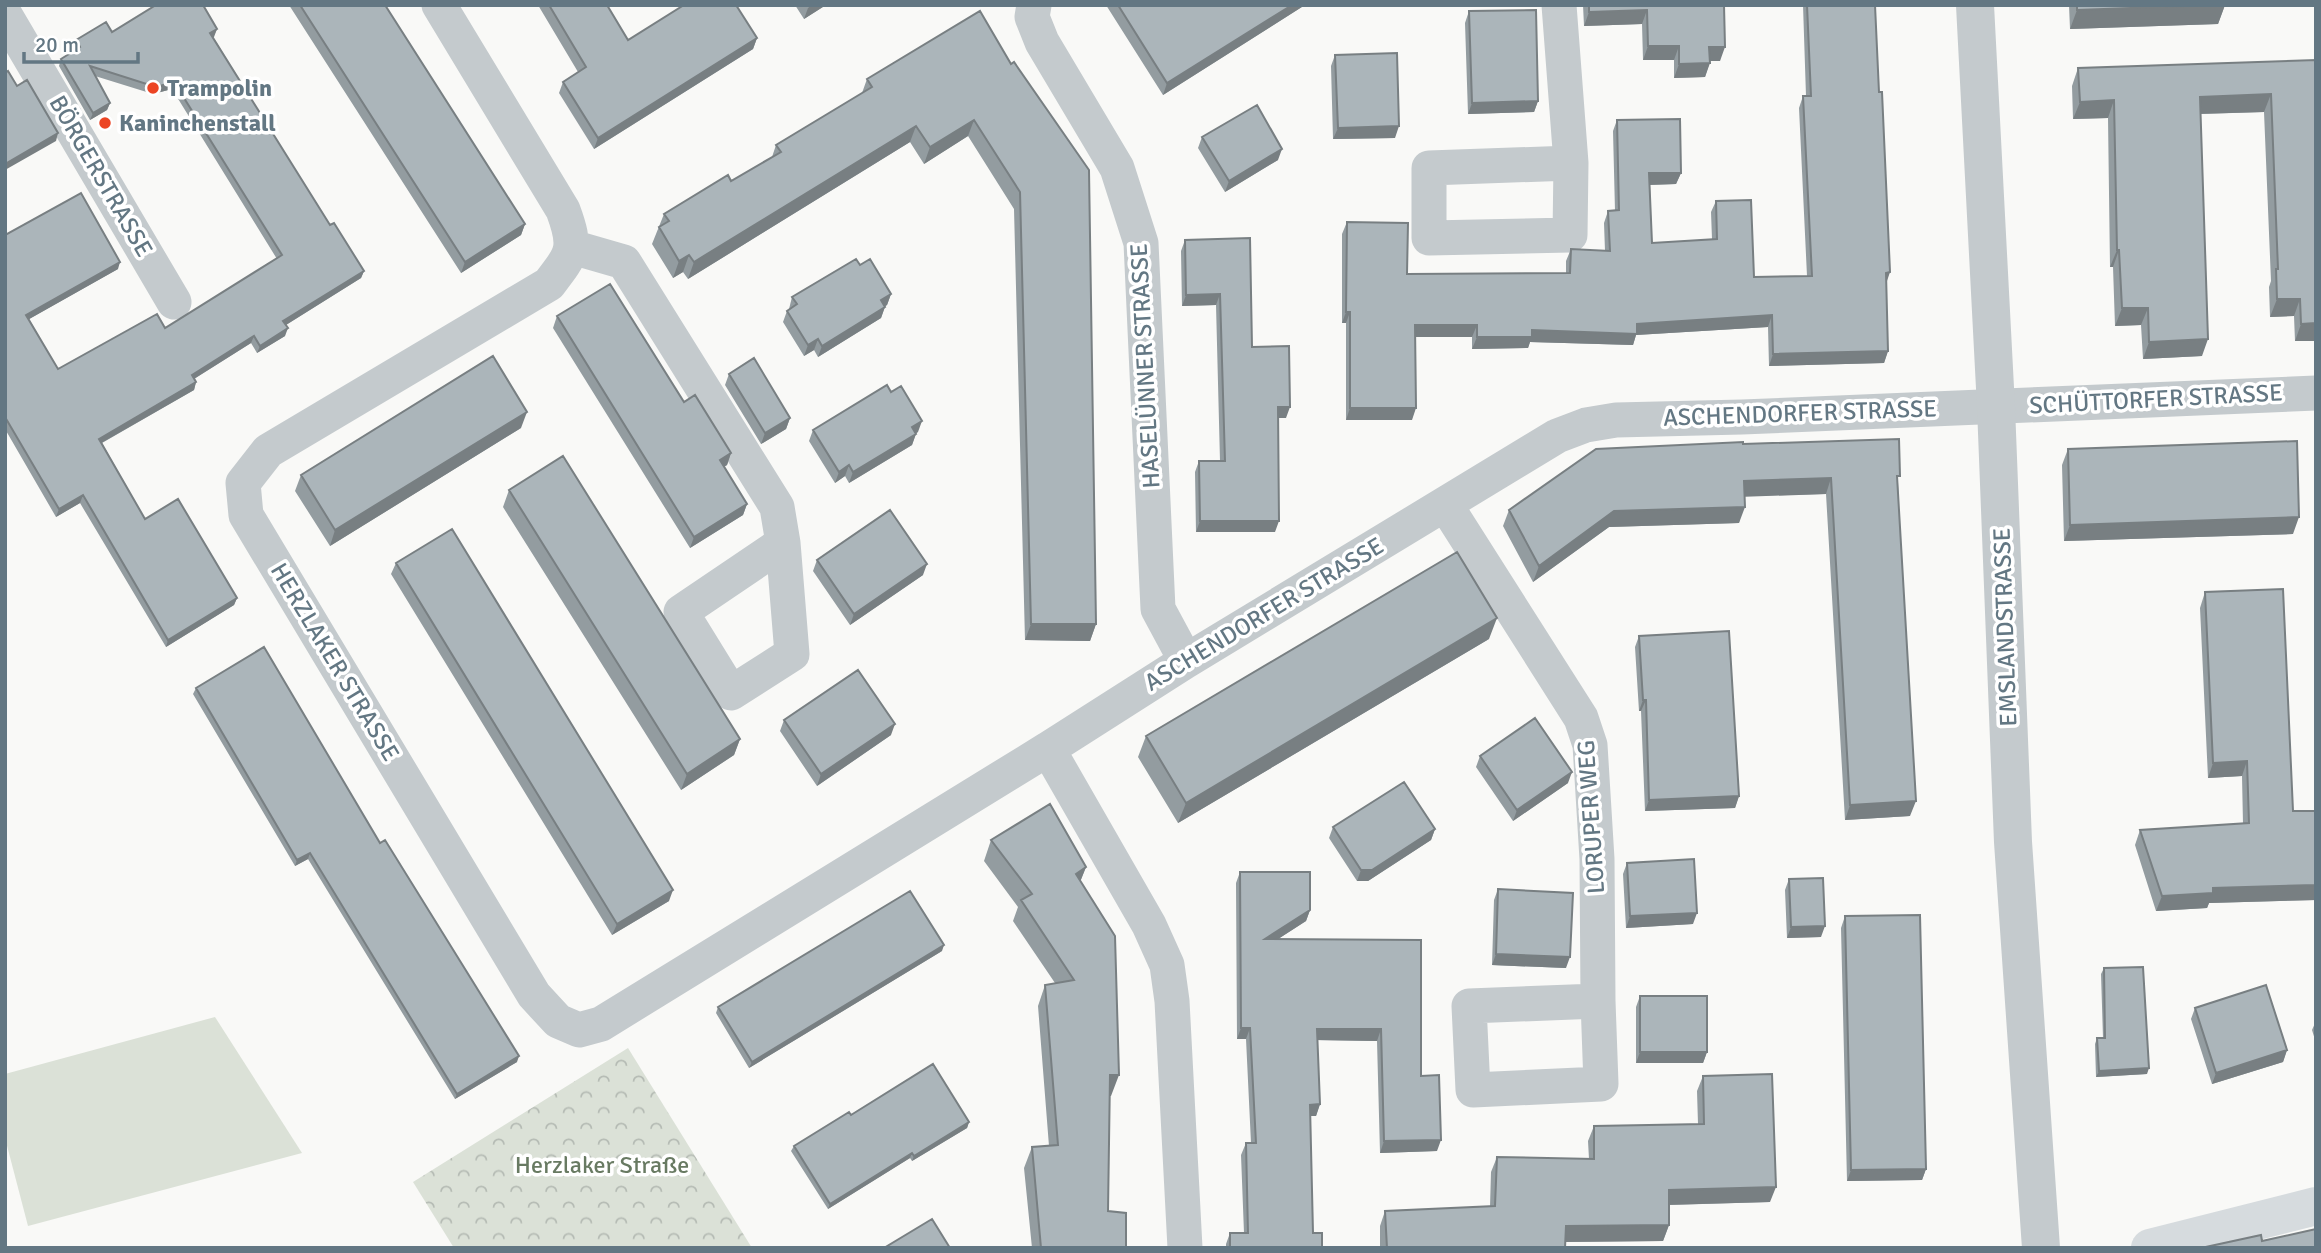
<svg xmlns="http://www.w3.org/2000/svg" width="2321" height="1253" viewBox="0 0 2321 1253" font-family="Signika,sans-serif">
<defs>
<pattern id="park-crowns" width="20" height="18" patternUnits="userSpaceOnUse" patternTransform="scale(1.75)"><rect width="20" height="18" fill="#dbe1d7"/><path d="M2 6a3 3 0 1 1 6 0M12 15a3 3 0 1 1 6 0" fill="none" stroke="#b5bbb4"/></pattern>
</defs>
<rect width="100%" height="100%" fill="#f9f9f7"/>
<path fill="url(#park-crowns)" d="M 628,1048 L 752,1248 L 454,1248 L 413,1182 Z"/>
<path fill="#dbe1d7" d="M 215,1017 L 302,1153 L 28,1226 L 5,1138 L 5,1074 Z"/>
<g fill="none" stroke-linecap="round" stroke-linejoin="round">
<path stroke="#c4cacd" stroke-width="35" d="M 439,5 L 563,210 C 577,248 573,253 549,284 L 268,451 L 243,483 L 246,515 L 534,995 L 558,1021 L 579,1030 L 601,1024 L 1048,749
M 1034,5 L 1032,17 L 1042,42 L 1117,168 L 1141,243 L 1158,609 L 1186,661
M 1559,5 L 1571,163 L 1570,235 L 1429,238 L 1429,168 L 1571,163
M 5,15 L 174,302
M 572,247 L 624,262 L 777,507 L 783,543 L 792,654 L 731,693 L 681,612 L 783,543
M 1445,504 L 1581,718 L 1590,745 L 1597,859 L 1598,1001 L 1601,1084 L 1473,1090 L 1469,1006 L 1598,1001
M 1185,1248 L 1172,1001 L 1167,965 L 1149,925 L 1048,749 L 1186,661 L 1557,436 L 1586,425 L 1616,420 L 1742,417 L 2316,393"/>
<path stroke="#c4cacd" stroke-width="38" d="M 1975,5 L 1996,407 L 2013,842 L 2041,1248"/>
<path stroke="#d6dbde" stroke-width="38" d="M 2150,1248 L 2316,1206"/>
</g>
<path fill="#939ca0" d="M 289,5 L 385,5 L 525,224 L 521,235 L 461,273 Z
M 538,5 L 607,5 L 628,40 L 682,6 L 681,5 L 736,5 L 757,38 L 753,49 L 594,149 L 559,93 L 563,82 L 578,72 Z
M 795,5 L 826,5 L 804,19 Z
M 1106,5 L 1305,5 L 1163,95 Z
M 1583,5 L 1724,5 L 1720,61 L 1710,61 L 1705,77 L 1674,78 L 1674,60 L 1643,60 L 1642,24 L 1584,26 Z
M 1803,5 L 1875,5 L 1888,351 L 1884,363 L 1769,366 L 1768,327 L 1636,335 L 1633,345 L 1530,342 L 1528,348 L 1472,349 L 1472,337 L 1415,337 L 1412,420 L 1346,420 L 1346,323 L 1342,323 L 1342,234 L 1347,222 L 1407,274 L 1566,273 L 1566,261 L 1571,249 L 1605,251 L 1604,223 L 1608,211 L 1615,211 L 1613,131 L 1617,120 L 1681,173 L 1676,184 L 1650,185 L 1652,243 L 1712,239 L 1711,212 L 1716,201 L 1754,277 L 1807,276 L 1799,108 L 1803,96 L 1806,96 Z
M 2069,5 L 2225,5 L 2218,24 L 2070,29 Z
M 1469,11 L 1538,101 L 1534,112 L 1468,114 L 1465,23 Z
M 217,29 L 213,37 L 330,225 L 364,271 L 361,278 L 286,325 L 285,336 L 257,353 L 251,343 L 194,379 L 196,382 L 194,390 L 102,443 L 145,519 L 237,598 L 234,605 L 166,647 L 80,503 L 56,517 L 5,429 L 5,235 L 118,269 L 29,319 L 58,369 L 165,328 L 277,259 L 172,89 L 153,94 L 95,76 L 110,103 L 107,110 L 90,120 L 59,66 L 61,59 L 75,51 L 74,48 L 76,40 L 112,32 Z
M 1335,55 L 1395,138 L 1333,139 L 1331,66 Z
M 2316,60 L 2316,341 L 2295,341 L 2294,316 L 2270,317 L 2269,287 L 2271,281 L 2264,112 L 2201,114 L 2202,356 L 2143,359 L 2141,325 L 2115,326 L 2113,267 L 2110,267 L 2108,118 L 2073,119 L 2072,86 L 2078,68 Z
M 1011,64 L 1096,624 L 1090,641 L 1025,640 L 1014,209 L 968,136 L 924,164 L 910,142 L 688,279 L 683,272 L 673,278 L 652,244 L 664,214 L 731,181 L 772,157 L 776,145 L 862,93 L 867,79 Z
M 1202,137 L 1278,160 L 1225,192 L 1198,148 Z
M 1250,238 L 1252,347 L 1286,418 L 1278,418 L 1275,532 L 1196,532 L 1195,472 L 1199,461 L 1220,461 L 1216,305 L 1182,306 L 1181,251 L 1185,240 Z
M 860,265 L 891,294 L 887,305 L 885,306 L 881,318 L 818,357 L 814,350 L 804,356 L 783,322 L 787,311 L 789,309 L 792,297 Z
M 557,316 L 684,402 L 731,453 L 727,465 L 724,467 L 747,504 L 743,515 L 690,548 L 553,328 Z
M 729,374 L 790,418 L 786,429 L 761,444 L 725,385 Z
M 521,428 L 330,546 L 295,491 L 301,475 Z
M 813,430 L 918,432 L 916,433 L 912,445 L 849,483 L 845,476 L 835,483 L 809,441 Z
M 1743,444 L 1898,482 L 1910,816 L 1845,820 L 1826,494 L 1744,496 L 1739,523 L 1609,527 L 1533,582 L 1503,526 L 1509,510 Z
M 2068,449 L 2293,534 L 2064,541 L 2062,465 Z
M 509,490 L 740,739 L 734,755 L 681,790 L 503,507 Z
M 817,560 L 923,575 L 850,625 L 813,571 Z
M 396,563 L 669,901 L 612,935 L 391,574 Z
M 2205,592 L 2293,811 L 2316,811 L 2316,900 L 2209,903 L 2207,908 L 2156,911 L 2135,845 L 2140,830 L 2243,824 L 2242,776 L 2208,778 L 2200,608 Z
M 1639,636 L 1739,796 L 1735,808 L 1645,811 L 1641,711 L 1639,711 L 1635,647 Z
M 1489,639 L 1178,823 L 1138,757 L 1146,736 Z
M 196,688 L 517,1062 L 455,1099 L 308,859 L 295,866 L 193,694 Z
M 784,720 L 891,735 L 817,786 L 780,731 Z
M 1480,756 L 1568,783 L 1513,821 L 1476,767 Z
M 1333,827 L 1435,829 L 1431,840 L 1368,881 L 1357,881 L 1329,838 Z
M 991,840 L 1086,867 L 1080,882 L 1111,1096 L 1109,1096 L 1108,1211 L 1126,1248 L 1032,1248 L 1024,1168 L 1032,1147 L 1049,1146 L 1038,1006 L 1045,985 L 1055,983 L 1013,921 L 1018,907 L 984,861 Z
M 1627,863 L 1693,924 L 1626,928 L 1623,874 Z
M 1240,872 L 1310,910 L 1306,921 L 1278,939 L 1421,940 L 1421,1076 L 1437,1151 L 1380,1153 L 1377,1041 L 1317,1040 L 1320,1104 L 1316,1116 L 1310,1116 L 1313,1233 L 1322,1248 L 1226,1248 L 1226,1244 L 1230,1233 L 1244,1233 L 1241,1155 L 1246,1143 L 1251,1143 L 1246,1039 L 1237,1039 L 1236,883 Z
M 1789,879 L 1821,937 L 1787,938 L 1785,890 Z
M 1498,889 L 1566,968 L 1492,965 L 1494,900 Z
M 1845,916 L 1926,1169 L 1922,1180 L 1847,1181 L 1841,928 Z
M 942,951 L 749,1068 L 716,1013 L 718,1007 Z
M 2104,968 L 2147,1074 L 2096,1077 L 2095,1044 L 2097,1038 L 2103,1038 L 2101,974 Z
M 1640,996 L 1707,1052 L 1703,1063 L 1636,1063 L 1636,1007 Z
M 2195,1008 L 2287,1050 L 2283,1062 L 2212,1084 L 2191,1019 Z
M 2316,1021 L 2316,1043 L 2312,1030 Z
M 1703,1076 L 1770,1202 L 1669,1205 L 1669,1225 L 1663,1241 L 1565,1242 L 1565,1248 L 1380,1248 L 1380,1226 L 1385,1211 L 1490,1207 L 1491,1172 L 1497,1157 L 1589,1159 L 1588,1141 L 1594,1126 L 1698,1124 L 1697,1091 Z
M 851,1115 L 969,1122 L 967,1128 L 912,1161 L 910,1158 L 828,1209 L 791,1151 L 794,1146 Z"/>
<path fill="#787f82" d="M 812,5 L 826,5 L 804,19 L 808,8 Z
M 1292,5 L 1305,5 L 1163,95 L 1167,83 Z
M 2225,5 L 2218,24 L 2070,29 L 2077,10 Z
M 1647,10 L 1642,24 L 1584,26 L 1589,12 Z
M 217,29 L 214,37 L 207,41 L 210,33 Z
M 757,38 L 753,49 L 594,149 L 598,138 Z
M 1648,46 L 1679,46 L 1674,60 L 1643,60 Z
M 1709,47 L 1725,47 L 1720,61 L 1704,61 Z
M 1710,63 L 1705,77 L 1674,78 L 1679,64 Z
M 174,82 L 172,89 L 153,94 L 156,87 Z
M 2271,94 L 2264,112 L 2194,114 L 2200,97 Z
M 2114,100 L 2108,118 L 2073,119 L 2080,102 Z
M 1538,101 L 1534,112 L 1468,114 L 1472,103 Z
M 110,103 L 107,110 L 90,120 L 93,113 Z
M 974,120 L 968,136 L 924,164 L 930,147 Z
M 916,126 L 910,142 L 688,279 L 694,262 Z
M 1399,126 L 1395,138 L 1333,139 L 1338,128 Z
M 58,133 L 56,141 L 5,170 L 5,164 Z
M 1282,149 L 1278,160 L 1225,192 L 1229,181 Z
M 1649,173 L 1681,173 L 1676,184 L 1645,185 Z
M 525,224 L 521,235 L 461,273 L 465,262 Z
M 2117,250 L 2119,250 L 2113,267 L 2110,267 Z
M 689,255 L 683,272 L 673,278 L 679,261 Z
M 120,262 L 118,269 L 24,322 L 26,315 Z
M 364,271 L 361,278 L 281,328 L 283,321 Z
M 1890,272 L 1886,284 L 1886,273 Z
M 891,294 L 887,305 L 877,311 L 881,300 Z
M 1220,294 L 1216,305 L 1182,306 L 1186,295 Z
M 2277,299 L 2300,299 L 2294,316 L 2270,317 Z
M 885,307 L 881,318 L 818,357 L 822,346 Z
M 2122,308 L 2148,308 L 2141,325 L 2115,326 Z
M 1346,312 L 1350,312 L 1346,323 L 1342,323 Z
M 1772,315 L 1768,327 L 1636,335 L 1633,345 L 1530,342 L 1528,348 L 1472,349 L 1477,337 L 1532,330 Z
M 2316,323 L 2316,341 L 2295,341 L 2301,324 Z
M 1415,325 L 1477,325 L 1472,337 L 1411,337 Z
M 288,328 L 285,336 L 257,353 L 260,346 Z
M 254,336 L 251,343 L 189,382 L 192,375 Z
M 818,339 L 814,350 L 804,356 L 808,345 Z
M 2208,339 L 2202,356 L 2143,359 L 2149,342 Z
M 1888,351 L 1884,363 L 1769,366 L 1773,354 Z
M 196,382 L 194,390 L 96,446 L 99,439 Z
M 1278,407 L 1290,407 L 1286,418 L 1274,418 Z
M 1350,408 L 1416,408 L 1412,420 L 1346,420 Z
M 527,412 L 521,428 L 330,546 L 335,530 Z
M 790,418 L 786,429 L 761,444 L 765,433 Z
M 922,421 L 918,432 L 908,438 L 912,427 Z
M 916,434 L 912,445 L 849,483 L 853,472 Z
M 731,453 L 727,465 L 716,471 L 720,460 Z
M 849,465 L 845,476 L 835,483 L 839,472 Z
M 1831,478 L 1826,494 L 1738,497 L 1744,481 Z
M 83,495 L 80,503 L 56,517 L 59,509 Z
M 747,504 L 743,515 L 690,548 L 694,537 Z
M 1745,507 L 1739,523 L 1609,527 L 1533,582 L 1539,566 L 1614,511 Z
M 2299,517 L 2293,534 L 2064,541 L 2070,525 Z
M 1200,521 L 1279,521 L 1275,532 L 1196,532 Z
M 927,564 L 923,575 L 850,625 L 854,614 Z
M 237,598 L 234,605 L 166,647 L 168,640 Z
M 1497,618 L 1489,639 L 1178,823 L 1186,803 Z
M 1031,624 L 1096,624 L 1090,641 L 1025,640 Z
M 1643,700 L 1646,700 L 1641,711 L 1639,711 Z
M 895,724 L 891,735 L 817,786 L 821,774 Z
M 740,739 L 734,755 L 681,790 L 687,774 Z
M 2247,761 L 2242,776 L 2208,778 L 2213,763 Z
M 1572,772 L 1568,783 L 1513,821 L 1517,810 Z
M 1739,796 L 1735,808 L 1645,811 L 1649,800 Z
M 1916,801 L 1910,816 L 1845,820 L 1850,805 Z
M 1435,829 L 1431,840 L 1368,881 L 1357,881 L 1361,870 Z
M 310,853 L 308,859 L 295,866 L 297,860 Z
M 1086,867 L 1078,887 L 1076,874 Z
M 2316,885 L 2316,900 L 2209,903 L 2207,908 L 2156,911 L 2162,896 L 2213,888 Z
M 673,890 L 669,901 L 612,935 L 617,924 Z
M 1310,910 L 1306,921 L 1261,950 L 1265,939 Z
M 1697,913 L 1693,924 L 1626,928 L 1630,916 Z
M 1825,926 L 1821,937 L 1787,938 L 1791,927 Z
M 944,945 L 942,951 L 749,1068 L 752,1062 Z
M 1496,954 L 1570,957 L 1566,968 L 1492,965 Z
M 1241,1028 L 1250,1028 L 1246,1039 L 1237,1039 Z
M 1317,1029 L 1381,1029 L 1377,1041 L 1313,1040 Z
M 2287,1050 L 2283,1062 L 2212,1084 L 2216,1073 Z
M 1640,1052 L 1707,1052 L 1703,1063 L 1636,1063 Z
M 519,1056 L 517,1062 L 455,1099 L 457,1094 Z
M 2149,1068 L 2147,1074 L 2096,1077 L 2099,1071 Z
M 1110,1075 L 1119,1075 L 1111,1096 L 1102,1096 Z
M 1320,1104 L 1316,1116 L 1306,1116 L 1310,1105 Z
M 969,1122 L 967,1128 L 912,1161 L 914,1156 Z
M 1441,1140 L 1437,1151 L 1380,1153 L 1384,1141 Z
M 912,1153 L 910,1158 L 828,1209 L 830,1204 Z
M 1926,1169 L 1922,1180 L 1847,1181 L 1851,1170 Z
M 1776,1187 L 1770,1202 L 1663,1205 L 1669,1190 Z
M 1669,1225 L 1663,1241 L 1560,1242 L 1566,1226 Z"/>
<path fill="#abb5ba" stroke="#787f82" stroke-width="2" d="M 156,5 L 203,5 L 217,29 L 210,33 L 330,225 L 334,223 L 364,271 L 283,321 L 288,328 L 260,346 L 254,336 L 192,375 L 196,382 L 99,439 L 145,519 L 178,499 L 237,598 L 168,640 L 83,495 L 59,509 L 5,417 L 5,235 L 81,193 L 120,262 L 26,315 L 58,369 L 157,314 L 165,328 L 282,255 L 174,82 L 156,87 L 90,66 L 110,103 L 93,113 L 61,59 L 80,47 L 76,40 L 106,22 L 112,32 Z
M 300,5 L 385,5 L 525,224 L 465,262 Z
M 549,5 L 607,5 L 628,40 L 684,5 L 736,5 L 757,38 L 598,138 L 563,82 L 586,67 Z
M 1118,5 L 1292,5 L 1167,83 Z
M 1589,5 L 1724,5 L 1725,47 L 1709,47 L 1710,63 L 1679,64 L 1679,46 L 1648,46 L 1647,10 L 1589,12 Z
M 1807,5 L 1875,5 L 1879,92 L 1882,92 L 1890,272 L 1886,273 L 1888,351 L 1773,354 L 1772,315 L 1637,324 L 1637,334 L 1532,330 L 1532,337 L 1477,337 L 1477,325 L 1415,325 L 1416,408 L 1350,408 L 1350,312 L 1346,312 L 1347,222 L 1408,223 L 1407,274 L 1570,273 L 1571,249 L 1610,251 L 1608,211 L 1619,210 L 1617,120 L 1680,119 L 1681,173 L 1649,173 L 1652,243 L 1717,239 L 1716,201 L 1751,200 L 1754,277 L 1812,276 L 1803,96 L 1811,96 Z
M 2077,5 L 2211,5 L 2077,10 Z
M 1536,10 L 1538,101 L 1472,103 L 1469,11 Z
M 980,11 L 1011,64 L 1014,62 L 1089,170 L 1096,624 L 1031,624 L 1020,192 L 974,120 L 930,147 L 916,126 L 694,262 L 689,255 L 679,261 L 659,227 L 669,221 L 664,214 L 728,175 L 731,181 L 781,152 L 776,145 L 872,87 L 867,79 Z
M 1397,53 L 1399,126 L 1338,128 L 1335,55 Z
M 2316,60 L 2316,323 L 2301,324 L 2300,299 L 2277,299 L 2276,269 L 2278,269 L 2271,94 L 2200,97 L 2208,339 L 2149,342 L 2148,308 L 2122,308 L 2119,250 L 2117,250 L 2114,100 L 2080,102 L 2078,68 Z
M 8,71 L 17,86 L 27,80 L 58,133 L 5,164 L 5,73 Z
M 1257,105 L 1282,149 L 1229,181 L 1202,137 Z
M 1250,238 L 1252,347 L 1289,346 L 1290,407 L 1278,407 L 1279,521 L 1200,521 L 1199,461 L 1225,461 L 1220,294 L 1186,295 L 1185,240 Z
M 856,259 L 860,265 L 870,259 L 891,294 L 881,300 L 885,307 L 822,346 L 818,339 L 808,345 L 787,311 L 797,304 L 792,297 Z
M 610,284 L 684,402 L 695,395 L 731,453 L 720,460 L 747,504 L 694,537 L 557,316 Z
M 493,356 L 527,412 L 335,530 L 301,475 Z
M 754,358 L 790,418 L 765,433 L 729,374 Z
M 887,385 L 891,392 L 901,386 L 922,421 L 912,427 L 916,434 L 853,472 L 849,465 L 839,472 L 813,430 Z
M 1899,439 L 1900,476 L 1897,476 L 1916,801 L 1850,805 L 1831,478 L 1744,481 L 1745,507 L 1614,511 L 1539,566 L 1509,510 L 1596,449 L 1743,442 L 1743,444 Z
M 2297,441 L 2299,517 L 2070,525 L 2068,449 Z
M 563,456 L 740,739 L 687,774 L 509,490 Z
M 890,510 L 927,564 L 854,614 L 817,560 Z
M 452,529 L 673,890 L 617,924 L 396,563 Z
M 1457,552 L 1497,618 L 1186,803 L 1146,736 Z
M 2283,589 L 2293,811 L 2316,811 L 2316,885 L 2213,888 L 2213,893 L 2162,896 L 2140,830 L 2249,823 L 2247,761 L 2213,763 L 2205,592 Z
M 1729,631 L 1739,796 L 1649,800 L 1646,700 L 1643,700 L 1639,636 Z
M 264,647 L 380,843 L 385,840 L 519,1056 L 457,1094 L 310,853 L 297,860 L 196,688 Z
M 858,670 L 895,724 L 821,774 L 784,720 Z
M 1535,718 L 1572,772 L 1517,810 L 1480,756 Z
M 1404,782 L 1435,829 L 1372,870 L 1361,870 L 1333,827 Z
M 1050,804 L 1086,867 L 1076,874 L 1115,936 L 1119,1075 L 1110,1075 L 1108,1211 L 1126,1213 L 1126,1248 L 1041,1248 L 1032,1147 L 1058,1145 L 1045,985 L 1074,980 L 1021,900 L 1032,894 L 991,840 Z
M 1694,859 L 1697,913 L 1630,916 L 1627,863 Z
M 1240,872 L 1310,872 L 1310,910 L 1265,939 L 1421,940 L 1421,1076 L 1439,1075 L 1441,1140 L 1384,1141 L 1381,1029 L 1317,1029 L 1320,1104 L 1310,1105 L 1313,1233 L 1322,1233 L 1322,1248 L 1230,1248 L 1230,1233 L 1248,1233 L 1246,1143 L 1256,1143 L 1250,1028 L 1241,1028 Z
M 1823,878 L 1825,926 L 1791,927 L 1789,879 Z
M 1498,889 L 1573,893 L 1570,957 L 1496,954 Z
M 910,891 L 944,945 L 752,1062 L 718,1007 Z
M 1920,915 L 1926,1169 L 1851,1170 L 1845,916 Z
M 2143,967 L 2149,1068 L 2099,1071 L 2097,1038 L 2105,1038 L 2104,968 Z
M 2266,985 L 2287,1050 L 2216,1073 L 2195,1008 Z
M 1640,996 L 1707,996 L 1707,1052 L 1640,1052 Z
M 933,1064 L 969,1122 L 914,1156 L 912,1153 L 830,1204 L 794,1146 L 849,1112 L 851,1115 Z
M 1772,1074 L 1776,1187 L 1669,1190 L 1669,1225 L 1566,1226 L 1565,1248 L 1387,1248 L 1385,1211 L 1495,1206 L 1497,1157 L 1594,1159 L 1594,1126 L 1704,1124 L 1703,1076 Z
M 932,1219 L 950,1248 L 884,1248 Z
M 2316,1229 L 2316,1248 L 2201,1248 L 2261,1235 L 2262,1241 Z"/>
<g fill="#ec4524" stroke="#fff" stroke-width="2.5">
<circle cx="153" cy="88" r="7"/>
<circle cx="105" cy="123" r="7"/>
</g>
<g text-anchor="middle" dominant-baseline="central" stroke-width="7" stroke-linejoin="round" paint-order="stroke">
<g font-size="24" font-weight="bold" fill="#637783" stroke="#fff" text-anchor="start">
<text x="167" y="88">Trampolin</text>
<text x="119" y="123">Kaninchenstall</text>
</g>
<g font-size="24" fill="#637783" stroke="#fff">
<text transform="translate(101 176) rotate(60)">BÖRGERSTRASSE</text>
<text transform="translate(1145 366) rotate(-93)">HASELÜNNER STRASSE</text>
<text transform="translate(2156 399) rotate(-3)">SCHÜTTORFER STRASSE</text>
<text transform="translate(1800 413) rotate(-2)">ASCHENDORFER STRASSE</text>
<text transform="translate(1264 614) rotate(-31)">ASCHENDORFER STRASSE</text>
<text transform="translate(2005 627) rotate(-92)">EMSLANDSTRASSE</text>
<text transform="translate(335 662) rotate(59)">HERZLAKER STRASSE</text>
<text transform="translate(1591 817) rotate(-94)">LORUPER WEG</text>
</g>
<g font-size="24" fill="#687a62" stroke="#fff">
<text x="602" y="1165">Herzlaker Straße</text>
</g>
</g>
<rect width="2321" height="1253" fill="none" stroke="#637783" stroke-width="14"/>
<path d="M24 52v10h114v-10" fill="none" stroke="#637783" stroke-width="3.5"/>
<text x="35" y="52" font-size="21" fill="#637783" stroke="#ffffff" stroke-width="5" paint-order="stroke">20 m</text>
</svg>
